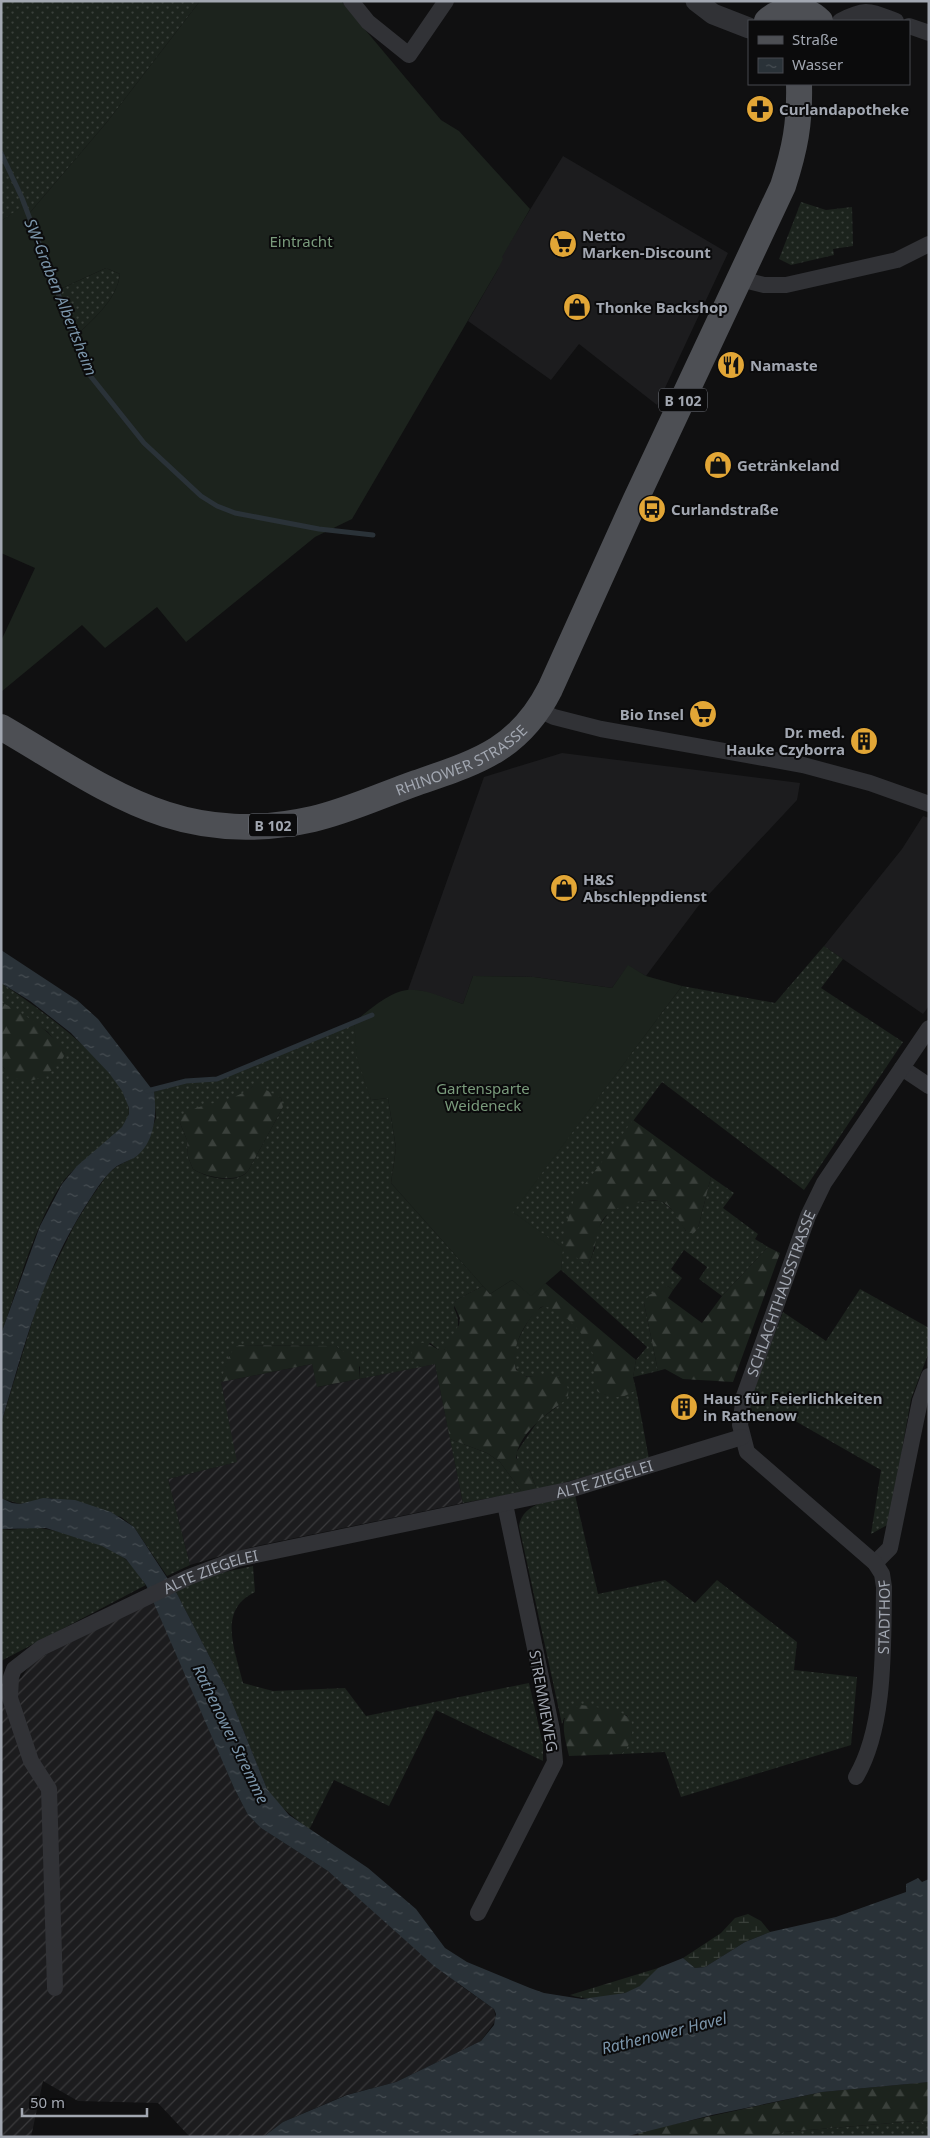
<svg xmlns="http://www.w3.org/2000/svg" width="930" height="2138" viewBox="0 0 930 2138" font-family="'Noto Sans',sans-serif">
<defs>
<pattern id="industrial-furrows" width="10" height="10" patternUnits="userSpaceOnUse" patternTransform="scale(1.25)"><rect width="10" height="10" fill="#1c1c1e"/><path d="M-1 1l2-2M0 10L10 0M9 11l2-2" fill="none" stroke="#3a3a3c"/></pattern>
<pattern id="grass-dots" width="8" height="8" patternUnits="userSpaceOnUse" patternTransform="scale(1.25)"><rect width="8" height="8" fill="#1c231d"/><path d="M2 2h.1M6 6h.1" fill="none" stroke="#3a403b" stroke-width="1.8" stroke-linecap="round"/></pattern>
<pattern id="forest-firs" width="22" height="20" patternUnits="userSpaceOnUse" patternTransform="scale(1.25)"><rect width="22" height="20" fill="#1c231d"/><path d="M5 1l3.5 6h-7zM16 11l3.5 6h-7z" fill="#3a403b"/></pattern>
<pattern id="wetland-marsh" width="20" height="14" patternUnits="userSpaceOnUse" patternTransform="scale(1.25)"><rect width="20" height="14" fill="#1c231d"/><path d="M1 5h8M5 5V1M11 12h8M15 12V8" fill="none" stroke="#3a403b"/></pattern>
<pattern id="water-ripples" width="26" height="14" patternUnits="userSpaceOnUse" patternTransform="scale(1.25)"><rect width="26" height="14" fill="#2a3238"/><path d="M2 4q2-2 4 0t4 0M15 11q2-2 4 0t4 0" fill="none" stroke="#464d52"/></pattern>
</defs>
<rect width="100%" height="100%" fill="#101011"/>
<path fill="#1c1c1e" d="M 563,156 L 728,253 L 657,405 L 579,344 L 551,380 L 468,321 L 498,269 L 501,257 Z
M 562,753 L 800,783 L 797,800 L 699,905 L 646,976 L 628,966 L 612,988 L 534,977 L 473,976 L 463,1004 L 422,991 L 408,990 L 484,777 Z
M 923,816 L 929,818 L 929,1006 L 923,1014 L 824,946 L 902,849 Z"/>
<path fill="url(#industrial-furrows)" d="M 312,1364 L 318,1387 L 435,1364 L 463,1503 L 252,1547 L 190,1565 L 168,1479 L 236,1462 L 221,1382 Z
M 154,1601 L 234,1788 L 248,1815 L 261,1828 L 328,1871 L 461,1986 L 494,2009 L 496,2020 L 481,2041 L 396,2082 L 346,2095 L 283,2122 L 263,2137 L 190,2137 L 158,2103 L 78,2101 L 43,2081 L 31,2137 L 1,2137 L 1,1684 L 21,1678 L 33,1661 Z"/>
<path fill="url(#grass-dots)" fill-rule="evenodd" d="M 1,1 L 200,1 L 107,122 L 27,216 L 23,207 L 1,221 Z
M 801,202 L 826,210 L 852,207 L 853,246 L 833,249 L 834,255 L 791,265 L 779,259 Z
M 106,268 L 120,274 C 117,300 92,320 75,337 L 56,291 Z
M 824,946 L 843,959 L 821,988 L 903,1042 L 804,1190 L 662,1082 L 575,1199 L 588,1266 L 595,1248 L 595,1236 L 598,1228 L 609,1212 L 622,1205 L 647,1201 L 661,1201 L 675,1212 L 686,1231 L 698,1228 L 711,1177 L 734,1193 L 723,1208 L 758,1234 L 755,1239 L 768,1247 L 722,1296 L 699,1279 L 707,1267 L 684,1250 L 671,1269 L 682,1278 L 673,1290 L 668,1286 L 644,1303 L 658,1371 L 633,1377 L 636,1360 L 647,1347 L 561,1270 L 562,1248 L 512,1212 L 682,986 L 775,1003 Z
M 1,983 C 29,1001 145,1081 127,1120 C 115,1143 78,1160 62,1183 C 33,1228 19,1285 1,1334 L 1,1065 L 5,1069 L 65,1054 L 48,1032 L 1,1002 Z
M 358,1019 L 354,1022 L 371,1100 L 388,1098 L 396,1148 L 391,1183 L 483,1286 L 456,1300 L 454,1308 C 463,1325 456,1336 444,1350 L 439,1350 L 430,1343 L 413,1357 L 421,1367 L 359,1379 L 360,1367 L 336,1346 L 239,1345 L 229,1356 L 221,1382 L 237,1462 L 168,1479 L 190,1565 L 167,1576 L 134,1527 L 121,1517 L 51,1498 L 20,1504 L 3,1499 L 1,1424 L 41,1293 L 75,1224 L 91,1198 L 108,1174 L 116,1167 L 135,1157 L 147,1142 L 156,1118 L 154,1092 L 187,1082 L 216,1078 ZM 253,1086 L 281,1098 L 283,1107 L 248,1171 C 237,1185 206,1178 193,1169 L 188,1157 L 187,1140 L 180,1123 L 247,1092 Z
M 860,1289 L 929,1328 L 929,1352 L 911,1399 L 889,1524 L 871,1534 L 881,1470 L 783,1414 L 746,1416 L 750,1398 L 783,1312 L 826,1341 Z
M 544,1306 C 563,1307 588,1336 593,1353 C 597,1365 596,1379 598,1392 C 610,1397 625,1398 636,1389 L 649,1459 L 537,1490 L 530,1471 L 518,1462 L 516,1453 L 538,1421 L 558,1406 L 560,1378 C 546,1370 521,1386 515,1366 C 512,1355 516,1343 522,1332 C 527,1323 533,1310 544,1306 Z
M 450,1439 L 487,1453 L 500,1462 L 522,1492 L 463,1503 Z
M 575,1495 L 598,1594 L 665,1580 L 695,1603 L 717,1580 L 797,1642 L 794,1670 L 857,1677 L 851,1745 L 681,1797 L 665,1752 L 621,1754 C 631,1745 637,1724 626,1715 L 564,1718 L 562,1724 L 519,1526 C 523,1501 555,1500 575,1495 Z
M 32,1527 C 54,1529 107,1543 124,1558 C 133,1565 139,1576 146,1585 L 1,1661 L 1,1529 L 10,1530 Z
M 253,1566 L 255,1592 C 217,1610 235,1650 243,1683 L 273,1691 L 345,1688 L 366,1716 L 529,1683 L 543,1745 L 543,1761 L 436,1710 L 389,1806 L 334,1780 L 309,1830 L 279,1805 L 267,1789 L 228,1692 L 175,1590 L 215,1574 Z
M 916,2121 L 929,2124 L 929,2137 L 770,2137 L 784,2132 Z"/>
<path fill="url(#forest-firs)" d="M 1,1002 C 26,1015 51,1030 65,1054 C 60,1067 38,1083 23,1081 C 14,1079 7,1071 1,1065 Z
M 255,1084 L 281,1098 L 283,1107 L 248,1171 C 238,1184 205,1177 193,1169 L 188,1157 L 187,1140 L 180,1123 L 183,1115 C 204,1100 233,1105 255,1084 Z
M 633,1120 L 711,1177 L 698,1228 L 694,1233 L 688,1233 C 680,1225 677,1212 667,1205 C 658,1198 648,1201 637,1203 C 588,1212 604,1232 588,1266 L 563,1248 L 564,1232 L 574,1199 Z
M 768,1247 L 780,1253 L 733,1382 L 683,1379 L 665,1369 L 658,1371 L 644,1303 L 649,1295 L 668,1286 L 673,1290 L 668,1298 L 702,1323 L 722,1296 Z
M 512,1280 L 531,1295 L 545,1283 L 636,1360 L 633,1377 L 636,1389 C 624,1400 612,1398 598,1392 C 590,1382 597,1366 593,1354 C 589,1338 558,1303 541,1307 C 524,1322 510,1348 516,1370 L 527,1377 C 540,1376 557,1370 566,1384 C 569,1390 569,1395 566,1400 C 547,1413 518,1434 516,1458 L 530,1471 L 537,1490 L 522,1492 L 500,1462 L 487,1453 L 450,1439 L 435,1364 L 421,1367 C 416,1361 409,1355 412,1347 C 424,1339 428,1344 439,1350 L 444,1350 L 459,1325 L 460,1318 L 454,1305 L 456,1300 L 483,1286 L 490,1294 Z
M 239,1345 L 336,1346 L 359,1364 L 359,1379 L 317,1387 L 312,1364 L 221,1382 C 225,1369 227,1352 239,1345 Z
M 581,1705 L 617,1710 L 631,1719 C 634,1732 632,1745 621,1754 L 569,1756 C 565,1737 555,1711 581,1705 Z
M 929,2082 L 929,2124 L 916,2121 L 784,2132 L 770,2137 L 639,2137 L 638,2132 L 822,2092 Z"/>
<path fill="url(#wetland-marsh)" d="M 748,1914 L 761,1921 L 770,1932 L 745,1942 L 705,1967 L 695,1968 L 683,1958 L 721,1933 L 735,1918 Z
M 658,1968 C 653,1974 648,1981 641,1986 C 623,1997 591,2002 570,1995 Z"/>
<path fill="#1c231d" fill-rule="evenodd" d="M 200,1 L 341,1 L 441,120 L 459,131 L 530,209 L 502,257 L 503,259 L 498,269 L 352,519 L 315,537 L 186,642 L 157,607 L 105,648 L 82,625 L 1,692 L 1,641 L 35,568 L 1,553 L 1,221 L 23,206 L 27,216 L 107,122 ZM 106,268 L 120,274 C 117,300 92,320 75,337 L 56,291 Z
M 628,965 L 646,976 L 682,986 L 513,1212 L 563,1248 L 561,1270 L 531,1296 L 512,1280 L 490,1294 L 391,1183 L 396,1148 L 388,1098 L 371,1100 L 357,1058 L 354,1022 C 368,1011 389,992 407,990 C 425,988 446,999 463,1004 L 473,976 L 534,977 L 612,988 Z"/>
<path fill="url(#water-ripples)" d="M 1,950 L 77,1000 L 98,1019 L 154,1092 C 157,1114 155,1144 134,1158 C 128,1161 122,1163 117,1166 C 106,1174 97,1188 90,1199 C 43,1270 25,1343 1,1424 L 1,1334 L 40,1226 L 62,1184 L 77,1166 L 122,1127 L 129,1114 L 129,1108 L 122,1091 L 109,1073 L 71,1033 L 30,1001 L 1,983 Z
M 1,1498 L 12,1503 L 20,1504 L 43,1498 L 75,1500 L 111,1512 L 134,1527 L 175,1590 L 228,1692 L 267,1789 L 289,1815 L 368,1868 L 416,1909 L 445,1948 L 467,1962 L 530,1988 L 544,1993 L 582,1999 L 625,1993 L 640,1986 L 658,1968 L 683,1958 L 695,1968 L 705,1967 L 745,1942 L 770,1932 L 836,1917 L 906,1892 L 906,1884 L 918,1878 L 922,1882 L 929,1879 L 929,2082 L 822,2092 L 712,2115 L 624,2137 L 263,2137 L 283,2122 L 347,2095 L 396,2082 L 481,2041 L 494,2025 L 496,2014 L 494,2009 L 434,1966 L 328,1871 L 261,1828 L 248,1815 L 234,1788 L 146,1585 L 126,1559 L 102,1546 L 46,1528 L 2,1529 Z"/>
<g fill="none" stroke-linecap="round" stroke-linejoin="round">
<path stroke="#2a3238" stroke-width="5" d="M 1,153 L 22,198 L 88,373 L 144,443 L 201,496 L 217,506 L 235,513 L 319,529 L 373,535
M 147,1091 L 186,1081 L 217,1079 L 372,1015"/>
<g stroke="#313236" stroke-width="16">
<path d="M 351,1 L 368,22 L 409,55 L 446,1"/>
<path d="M 840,21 C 867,7 869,11 896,21"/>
<path d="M 909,26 L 929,33"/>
<path d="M 740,279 L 764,285 L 786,285 L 897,260 L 929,244"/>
<path d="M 539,710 L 554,717 L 601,729 L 803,765 L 870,783 L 929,804"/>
<path d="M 902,1068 L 929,1086"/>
<path d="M 875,1563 L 890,1548 L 920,1401 L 929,1376"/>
<path id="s1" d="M 856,1777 C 886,1726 883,1645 884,1587 L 882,1574 L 875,1563 L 747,1452 L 740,1425 L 744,1396 L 808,1216 L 824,1183 L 929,1028"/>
<path d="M 478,1913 L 555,1762 L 552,1730 L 505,1504"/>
<path id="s2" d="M 55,1988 L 49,1789 L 31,1761 L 10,1698 L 11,1677 L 14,1669 L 41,1648 L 189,1577 L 237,1559 L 572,1489 L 742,1437"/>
</g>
<path stroke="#313236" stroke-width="21" d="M 696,1 L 713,14 L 749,28"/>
<g stroke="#4d4f54" stroke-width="26">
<path d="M 767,21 C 783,7 804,5 820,21"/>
<path id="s3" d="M 1,727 C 109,790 180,849 313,819 C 348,811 382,795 416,783 C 477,762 519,750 550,689 L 635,501 L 783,186 C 795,149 800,123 799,84"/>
</g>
</g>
<defs>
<g id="pharmacy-disc" transform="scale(1.4375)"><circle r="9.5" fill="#e2a636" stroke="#0b0b0c"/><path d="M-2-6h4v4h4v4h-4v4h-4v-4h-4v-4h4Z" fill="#111"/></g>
<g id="supermarket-disc" transform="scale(1.4375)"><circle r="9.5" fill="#e2a636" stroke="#0b0b0c"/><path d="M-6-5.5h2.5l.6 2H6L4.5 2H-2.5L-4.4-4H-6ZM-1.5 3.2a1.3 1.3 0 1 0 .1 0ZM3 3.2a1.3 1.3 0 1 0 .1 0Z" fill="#111"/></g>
<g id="shop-disc" transform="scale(1.4375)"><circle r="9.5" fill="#e2a636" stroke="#0b0b0c"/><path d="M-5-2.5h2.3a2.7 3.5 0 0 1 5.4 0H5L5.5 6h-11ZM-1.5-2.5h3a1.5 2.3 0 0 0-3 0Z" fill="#111"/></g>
<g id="restaurant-disc" transform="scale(1.4375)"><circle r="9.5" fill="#e2a636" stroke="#0b0b0c"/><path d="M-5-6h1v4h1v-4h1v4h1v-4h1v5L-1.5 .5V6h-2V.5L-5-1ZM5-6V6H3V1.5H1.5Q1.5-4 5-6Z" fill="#111"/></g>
<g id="bus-disc" transform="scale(1.4375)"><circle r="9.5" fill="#e2a636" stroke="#0b0b0c"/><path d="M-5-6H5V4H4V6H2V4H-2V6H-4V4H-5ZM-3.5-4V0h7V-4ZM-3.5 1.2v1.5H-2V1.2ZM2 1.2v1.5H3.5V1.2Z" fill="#111"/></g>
<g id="building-disc" transform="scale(1.4375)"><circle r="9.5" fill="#e2a636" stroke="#0b0b0c"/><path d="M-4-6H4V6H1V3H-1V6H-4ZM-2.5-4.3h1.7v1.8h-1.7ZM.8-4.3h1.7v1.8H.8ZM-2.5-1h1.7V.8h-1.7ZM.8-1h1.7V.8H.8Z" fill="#111"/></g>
</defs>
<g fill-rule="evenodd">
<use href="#pharmacy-disc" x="760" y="109"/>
<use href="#supermarket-disc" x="563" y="244"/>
<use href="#shop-disc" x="577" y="307"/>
<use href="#restaurant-disc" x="731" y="365"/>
<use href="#shop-disc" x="718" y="465"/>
<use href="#bus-disc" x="652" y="509"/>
<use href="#supermarket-disc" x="703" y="714"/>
<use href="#building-disc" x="864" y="741"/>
<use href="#shop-disc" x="564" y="888"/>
<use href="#building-disc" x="684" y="1407"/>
</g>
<g text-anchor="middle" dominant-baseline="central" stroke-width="4" stroke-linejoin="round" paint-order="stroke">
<g fill="#0b0b0c" stroke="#757880" stroke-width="1">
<rect x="659" y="388.5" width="48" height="23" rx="4"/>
<rect x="249" y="813.5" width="48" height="23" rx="4"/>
</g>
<g font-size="14" font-weight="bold" fill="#a2a7b1">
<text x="683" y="400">B 102</text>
<text x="273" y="825">B 102</text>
</g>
<g font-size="15" font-weight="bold" fill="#a2a7b1" stroke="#0b0b0c" text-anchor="start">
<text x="779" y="109">Curlandapotheke</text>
<text x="582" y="235">Netto<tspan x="582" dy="17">Marken-Discount</tspan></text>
<text x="596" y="307">Thonke Backshop</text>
<text x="750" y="365">Namaste</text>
<text x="737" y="465">Getränkeland</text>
<text x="671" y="509">Curlandstraße</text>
<text x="684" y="714" text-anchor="end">Bio Insel</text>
<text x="845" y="732" text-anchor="end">Dr. med.<tspan x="845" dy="17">Hauke Czyborra</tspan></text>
<text x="583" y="879">H&amp;S<tspan x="583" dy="17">Abschleppdienst</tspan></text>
<text x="703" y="1398">Haus für Feierlichkeiten<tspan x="703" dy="17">in Rathenow</tspan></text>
</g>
<g font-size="15" fill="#7a9b7c" stroke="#0b0b0c">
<text x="301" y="241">Eintracht</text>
<text x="483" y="1088">Gartensparte<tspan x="483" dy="17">Weideneck</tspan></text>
</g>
<g font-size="15" fill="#a2a7b1" stroke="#0b0b0c">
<text stroke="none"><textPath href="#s3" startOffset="496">RHINOWER STRASSE</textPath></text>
<text stroke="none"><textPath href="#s1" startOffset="556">SCHLACHTHAUSSTRASSE</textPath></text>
<text stroke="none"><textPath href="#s2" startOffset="954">ALTE ZIEGELEI</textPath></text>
<text stroke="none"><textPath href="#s2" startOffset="549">ALTE ZIEGELEI</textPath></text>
<text stroke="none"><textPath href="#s1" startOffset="164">STADTHOF</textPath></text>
<text transform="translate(544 1701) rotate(80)">STREMMEWEG</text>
</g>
<g font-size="16" font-style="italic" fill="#7b95aa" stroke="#0b0b0c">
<text transform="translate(61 297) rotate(68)">SW-Graben Albertsheim</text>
<text transform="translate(231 1734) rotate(64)">Rathenower Stremme</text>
<text transform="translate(664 2033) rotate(-14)">Rathenower Havel</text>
</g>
</g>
<rect width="930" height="2138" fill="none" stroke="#a2a7b1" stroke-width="5"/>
<rect x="748" y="20" width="162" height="65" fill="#0b0b0c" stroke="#47494e"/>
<rect x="758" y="36" width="25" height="8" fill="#4d4f54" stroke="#47494e"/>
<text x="792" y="45" font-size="15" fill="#a2a7b1">Straße</text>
<rect x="758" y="58" width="25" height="15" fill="url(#water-ripples)" stroke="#47494e"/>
<text x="792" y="70" font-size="15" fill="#a2a7b1">Wasser</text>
<path d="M22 2108v8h125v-8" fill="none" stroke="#a2a7b1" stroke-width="2.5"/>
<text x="30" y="2108" font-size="15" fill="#a2a7b1" stroke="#0b0b0c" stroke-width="4" paint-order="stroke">50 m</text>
</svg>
